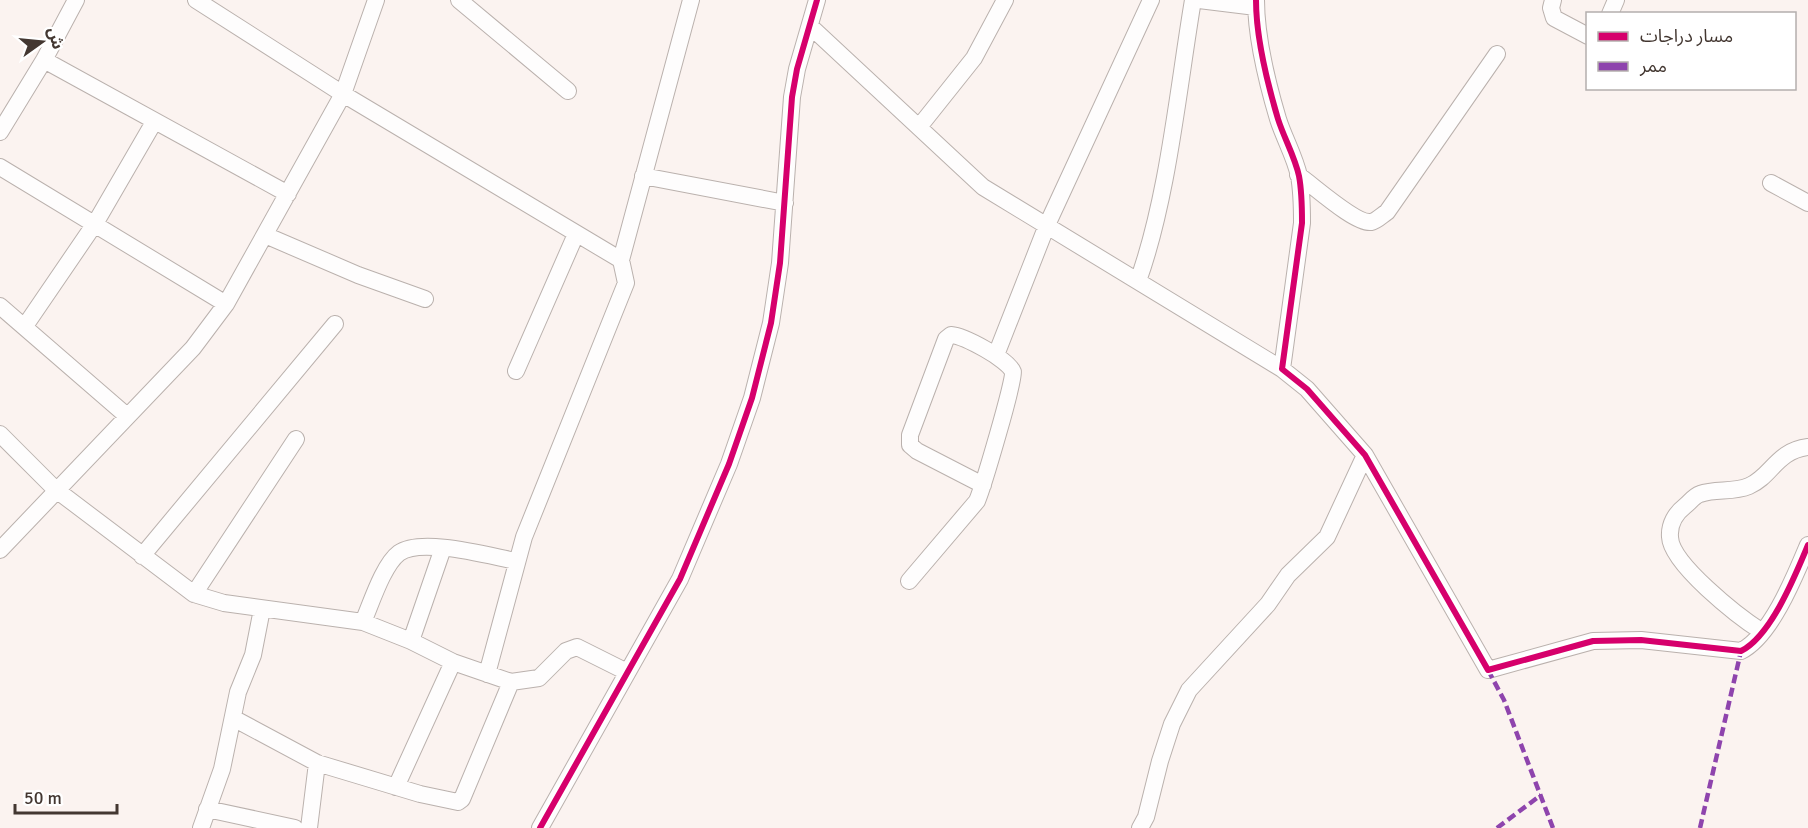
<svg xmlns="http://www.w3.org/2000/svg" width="1808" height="828" viewBox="0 0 1808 828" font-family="Signika,'Noto Sans Arabic',sans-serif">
<rect width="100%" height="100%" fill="#fbf3f0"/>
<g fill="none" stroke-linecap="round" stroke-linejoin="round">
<g stroke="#bab1ad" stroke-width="18">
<path id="minor" d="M 196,0 L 343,94 L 621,260 L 691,0
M 459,0 L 568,91
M 1199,0 L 1256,7
M 1256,0 C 1256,39 1267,82 1278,119 C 1284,138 1295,157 1299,176 C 1302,192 1302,208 1302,223 L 1282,369 L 1307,389 L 1365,455 L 1488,670 L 1593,641 L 1641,640 L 1741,651 C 1771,636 1795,576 1808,545
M 1553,0 L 1551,8 L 1554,18 L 1588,36
M 1610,14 L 1616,0
M 810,26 L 983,187 L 1282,369
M 44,60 L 288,194
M 919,127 L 974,58 L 1005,0
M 0,132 L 44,60 L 76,0
M 0,167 L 226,304
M 1298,175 C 1313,185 1355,224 1371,222 C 1377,221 1382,215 1387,212 L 1497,54
M 643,176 L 785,203
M 1771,183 L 1808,203
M 265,235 L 358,275 L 425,299
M 1138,281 C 1168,198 1178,89 1193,0
M 0,306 L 127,416
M 25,326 L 96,222 L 154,122
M 996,355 L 1047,225 L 1151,0
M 516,371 L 576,234
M 0,434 L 55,489 L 194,594 L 224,603 L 363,622 L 411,641 L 453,662 L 511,682 L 539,678 L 566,651 L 577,647 L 627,672
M 0,550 L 193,348 L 226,304 L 343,94 L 376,0
M 142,556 L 335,324
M 909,581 L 977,501 C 983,487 1015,379 1013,372 C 1008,359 964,336 951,335 L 946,339 L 910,435 L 910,445 L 917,451 L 983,485
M 194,594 L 296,439
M 363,622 C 371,604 383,565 399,553 C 421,537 489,556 516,561
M 1761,631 C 1739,617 1671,564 1670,537 C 1669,524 1676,513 1685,506 C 1690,502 1694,496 1700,494 C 1716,488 1732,493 1749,486 C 1772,476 1776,451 1808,447
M 411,641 L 443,548
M 487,674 L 524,537 L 626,283 L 621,260
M 233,718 L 317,763 L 420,794 L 458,802 L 462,799 L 511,682
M 396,787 L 453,662
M 207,809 L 295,828
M 201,828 L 222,769 L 238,692 L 253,655 L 262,609
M 309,828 L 317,763
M 540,828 L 680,579 L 729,464 L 752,398 L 771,323 L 780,263 L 792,97 L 797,69 L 817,0
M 1140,828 L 1146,817 L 1160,761 L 1172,724 L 1189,690 L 1268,604 L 1288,575 L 1327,537 L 1365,455"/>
</g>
<use href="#minor" stroke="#fefdfd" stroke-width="16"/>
<path stroke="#8e44ad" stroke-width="4.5" stroke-dasharray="9 4.5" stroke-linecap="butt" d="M 1488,670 L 1504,700 L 1553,828
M 1497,828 L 1541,795
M 1700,828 L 1741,651"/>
<g stroke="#fff" stroke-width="10">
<path id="cycleway" d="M 1256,0 C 1256,39 1267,82 1278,119 C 1284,138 1295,157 1299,176 C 1302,192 1302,208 1302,223 L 1282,369 L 1307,389 L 1365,455 L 1488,670 L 1593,641 L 1641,640 L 1741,651 C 1771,636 1795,576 1808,545
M 540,828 L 680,579 L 729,464 L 752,398 L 771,323 L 780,263 L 792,97 L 797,69 L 817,0"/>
</g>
<use href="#cycleway" stroke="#d6006c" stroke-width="6"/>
</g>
<rect x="1586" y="12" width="210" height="78" fill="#ffffff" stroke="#b4afad" stroke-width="1.5"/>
<rect x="1598" y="32" width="30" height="9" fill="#d6006c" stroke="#b4afad" stroke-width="1.5"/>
<text x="1640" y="42" font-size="18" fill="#433731">مسار دراجات</text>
<rect x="1598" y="62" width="30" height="9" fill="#8e44ad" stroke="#b4afad" stroke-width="1.5"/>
<text x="1640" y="72" font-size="18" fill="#433731">ممر</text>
<g transform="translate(42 42) rotate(75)" stroke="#ffffff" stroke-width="4.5" paint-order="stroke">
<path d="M0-4.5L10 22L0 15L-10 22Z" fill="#433731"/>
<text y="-9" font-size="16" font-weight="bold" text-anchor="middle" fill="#433731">ش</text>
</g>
<path d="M15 804v9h102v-9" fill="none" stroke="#433731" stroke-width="3"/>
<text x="24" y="804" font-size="18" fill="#433731" stroke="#ffffff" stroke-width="4.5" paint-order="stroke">50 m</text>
</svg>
